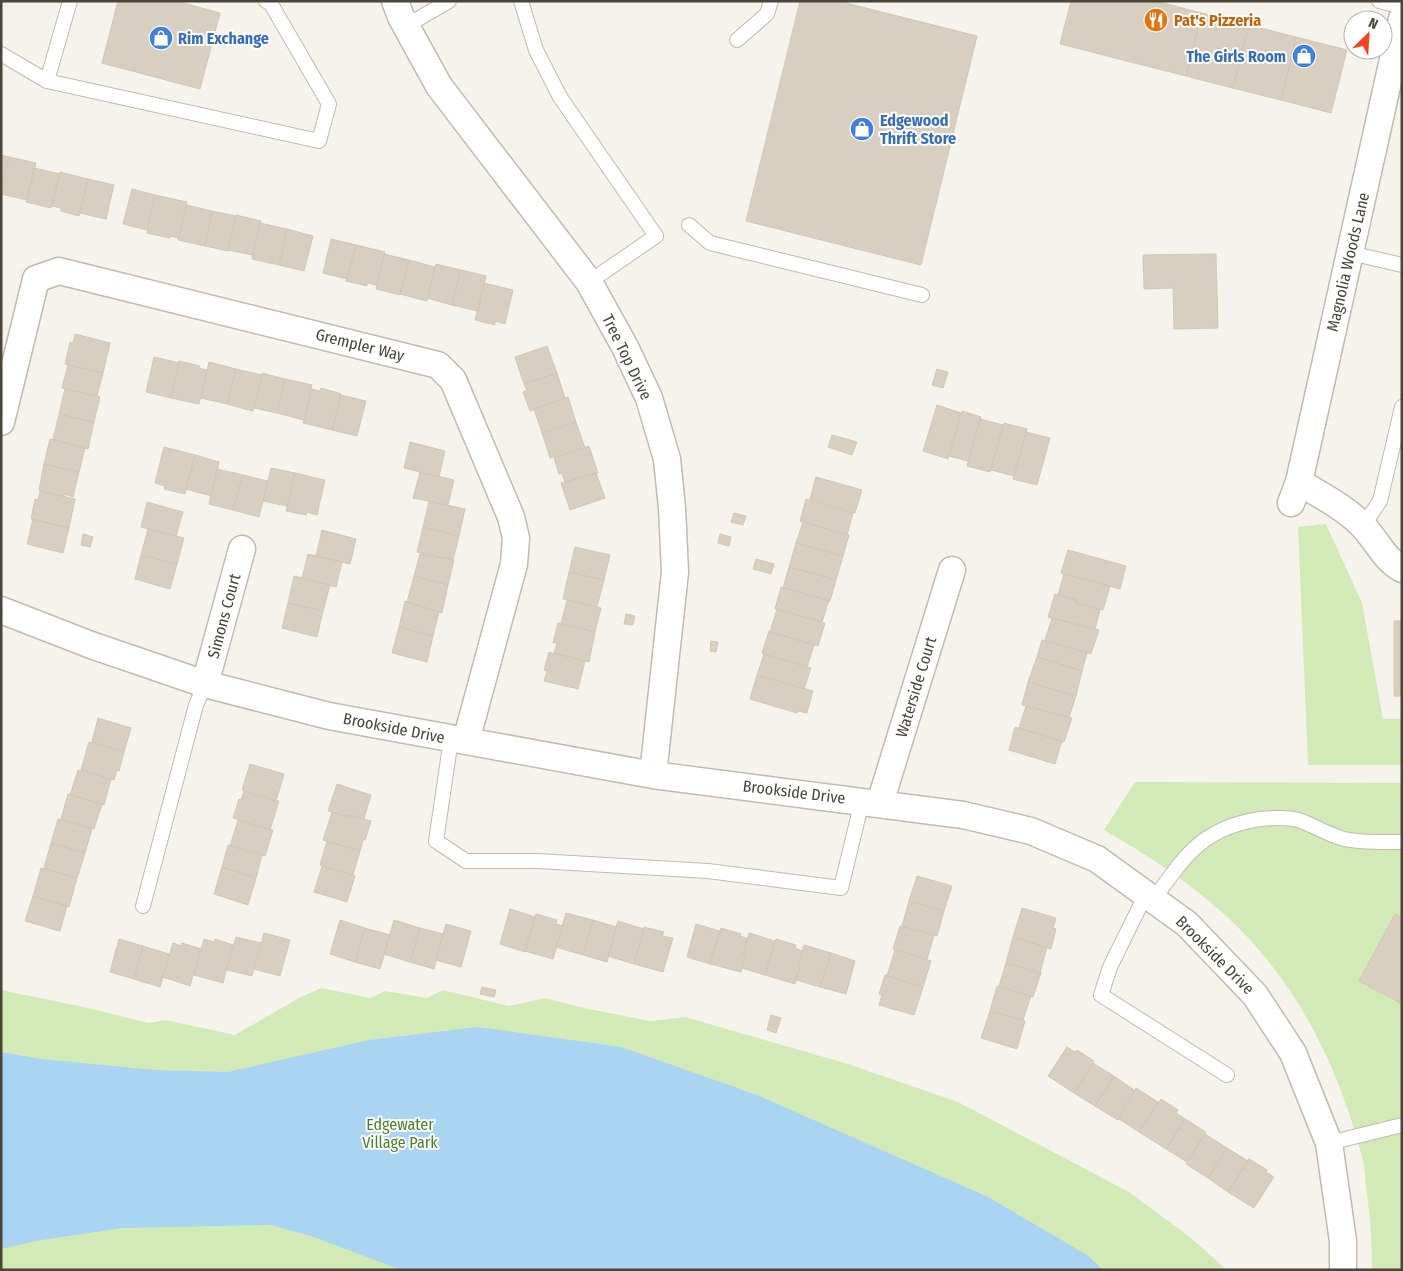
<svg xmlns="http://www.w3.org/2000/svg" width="1403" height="1271" viewBox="0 0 1403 1271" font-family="'Fira Sans Condensed',sans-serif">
<rect width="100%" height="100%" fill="#f6f3ec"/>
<path fill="#d2eab5" d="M 1326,524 L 1362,603 L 1383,719 L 1402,719 L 1402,765 L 1308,765 L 1298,527 Z
M 1135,782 L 1402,783 L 1402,1270 L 1372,1270 C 1372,1242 1370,1215 1366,1187 C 1365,1177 1365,1167 1362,1157 C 1339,1067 1296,980 1227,917 C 1190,882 1147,855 1104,830 Z
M 321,988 L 370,998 L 385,991 L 427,998 L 443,990 L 509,1006 L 545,998 L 589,1009 L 650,1021 L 685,1017 L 845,1063 L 958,1102 L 1129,1192 L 1191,1238 L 1227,1270 L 1,1270 L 1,990 L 93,1009 L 149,1023 L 165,1020 L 235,1035 L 299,998 Z"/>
<path fill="#a9d4f2" d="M 478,1027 L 621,1047 L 757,1095 L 988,1197 L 1087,1255 L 1103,1270 L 401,1270 L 311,1236 L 271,1225 L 122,1228 L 35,1241 L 1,1249 L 1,1052 L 41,1059 L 155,1070 L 228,1072 L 369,1040 Z"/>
<path fill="#d8cfc1" stroke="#d3c7b4" d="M 118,1 L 176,1 L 220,13 L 200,89 L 102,63 Z
M 800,1 L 838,1 L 977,36 L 921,265 L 746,221 Z
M 1071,1 L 1155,1 L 1202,13 L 1186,76 L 1060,44 Z
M 1202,13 L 1249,25 L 1233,88 L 1186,76 Z
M 1249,25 L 1296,37 L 1281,100 L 1233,88 Z
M 1296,37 L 1347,50 L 1331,113 L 1281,100 Z
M 1,155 L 9,157 L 1,189 Z
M 9,157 L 36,163 L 27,200 L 1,194 Z
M 34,168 L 60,174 L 51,208 L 26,202 Z
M 60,172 L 88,179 L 79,216 L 61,211 L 61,208 L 52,206 Z
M 88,179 L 114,185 L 106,219 L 80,213 Z
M 132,189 L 155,195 L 147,230 L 123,224 Z
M 155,195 L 187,202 L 179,238 L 170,236 L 170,238 L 147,233 Z
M 186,205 L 212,211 L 205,246 L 178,240 Z
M 212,211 L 236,216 L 228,251 L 205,246 Z
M 236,215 L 261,221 L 252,255 L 228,250 Z
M 260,223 L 287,229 L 279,265 L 252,259 Z
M 287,229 L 313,236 L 304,271 L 279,265 Z
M 331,239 L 356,245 L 347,279 L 323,273 Z
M 356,245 L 385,252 L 376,285 L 367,283 L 367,286 L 346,281 Z
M 384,254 L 409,260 L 400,295 L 376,289 Z
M 1216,254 L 1218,328 L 1174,329 L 1173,288 L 1144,289 L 1143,255 Z
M 409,260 L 435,267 L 427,301 L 400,294 Z
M 436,264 L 461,270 L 452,305 L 427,298 Z
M 461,270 L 486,276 L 478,311 L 452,305 Z
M 484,283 L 513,290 L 505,324 L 495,321 L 495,325 L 475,320 Z
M 75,334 L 110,343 L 103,373 L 65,364 L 70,342 L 73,343 Z
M 547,346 L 557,373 L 524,384 L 515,357 Z
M 154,357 L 179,363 L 171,398 L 146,392 Z
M 179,361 L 200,366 L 199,368 L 207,370 L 199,404 L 171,398 Z
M 209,362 L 236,369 L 227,404 L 201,398 Z
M 68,365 L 103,373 L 97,396 L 62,388 Z
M 236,369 L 262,375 L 253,411 L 227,404 Z
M 937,369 L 948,372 L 943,388 L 932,385 Z
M 262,373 L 285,379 L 277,413 L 254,408 Z
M 557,373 L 565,398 L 530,411 L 523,392 L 527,390 L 524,384 Z
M 285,379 L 312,385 L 304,420 L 277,413 Z
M 321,388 L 341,394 L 332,430 L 303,423 L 312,389 L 320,391 Z
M 65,389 L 100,397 L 94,422 L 59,414 Z
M 341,395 L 366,401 L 357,436 L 332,430 Z
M 568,397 L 576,422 L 542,433 L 534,409 Z
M 937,405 L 961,413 L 948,459 L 923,451 Z
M 962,411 L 981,417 L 968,461 L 949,456 Z
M 59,414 L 94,422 L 88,449 L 53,439 Z
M 980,419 L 1003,425 L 990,472 L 967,466 Z
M 576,422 L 585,448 L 550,458 L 542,433 Z
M 1004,423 L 1027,429 L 1014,476 L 991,470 Z
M 1026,432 L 1050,438 L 1037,485 L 1013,479 Z
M 832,435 L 857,442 L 852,455 L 828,447 Z
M 50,439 L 85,448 L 79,472 L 44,464 Z
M 410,442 L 445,451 L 439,477 L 404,468 Z
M 589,446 L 598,473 L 565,482 L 562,473 L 559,474 L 554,458 Z
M 164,447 L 195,455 L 185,494 L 164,489 L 165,486 L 155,483 Z
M 195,455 L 219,462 L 211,496 L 186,489 Z
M 44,464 L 79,472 L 73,497 L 64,494 L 64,497 L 39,490 Z
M 271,468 L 295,473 L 287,506 L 263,501 Z
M 217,469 L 243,475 L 233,510 L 209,504 Z
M 420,472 L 454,480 L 448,505 L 413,498 Z
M 295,473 L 325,480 L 317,515 L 307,512 L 306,515 L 286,511 Z
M 596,473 L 605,498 L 570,510 L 561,483 Z
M 243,475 L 268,481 L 259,517 L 233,510 Z
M 816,477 L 862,490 L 855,513 L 810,499 Z
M 40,491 L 75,499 L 69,528 L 31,519 L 35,499 L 38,500 Z
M 806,499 L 853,513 L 847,535 L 800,521 Z
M 429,501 L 465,509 L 459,536 L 423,527 Z
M 147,502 L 183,512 L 176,536 L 141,527 Z
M 734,513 L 746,516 L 743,525 L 731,522 Z
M 33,519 L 69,528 L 63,553 L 27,544 Z
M 803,522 L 849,535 L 843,556 L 796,543 Z
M 423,527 L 459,536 L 453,560 L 417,552 Z
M 148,529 L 184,538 L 177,564 L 141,555 Z
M 322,530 L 356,539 L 350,564 L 316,556 Z
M 83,534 L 93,537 L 90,547 L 81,545 Z
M 720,534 L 731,537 L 729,546 L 718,543 Z
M 796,543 L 843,556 L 836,580 L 789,567 Z
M 575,547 L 610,555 L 604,580 L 569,572 Z
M 1068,550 L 1126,566 L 1120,589 L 1061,573 Z
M 308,554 L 342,562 L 336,587 L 302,578 Z
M 420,554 L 454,560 L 448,585 L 414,576 Z
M 141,555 L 177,564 L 170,589 L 135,579 Z
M 756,559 L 774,564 L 771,574 L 753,569 Z
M 789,567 L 836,580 L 830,601 L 783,588 Z
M 569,572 L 604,580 L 597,607 L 563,599 Z
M 1064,574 L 1110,586 L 1103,610 L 1076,603 L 1077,600 L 1058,595 Z
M 294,576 L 330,585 L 323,611 L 288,603 Z
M 414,576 L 448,585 L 442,613 L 407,602 Z
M 781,587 L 829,600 L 822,622 L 775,609 Z
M 1055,594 L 1077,600 L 1076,603 L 1100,610 L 1095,629 L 1048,617 Z
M 567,600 L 601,608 L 595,632 L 561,624 Z
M 405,601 L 439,612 L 433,636 L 399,627 Z
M 288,603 L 323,611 L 317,637 L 282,628 Z
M 777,609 L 825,623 L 818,646 L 770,632 Z
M 626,614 L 635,616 L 633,625 L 624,624 Z
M 1052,618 L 1099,630 L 1091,654 L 1045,640 Z
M 1394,621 L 1402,621 L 1402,696 L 1394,696 Z
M 558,623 L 595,632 L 589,662 L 554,653 L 557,643 L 553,643 Z
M 399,627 L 433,636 L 427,662 L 392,653 Z
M 769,631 L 814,645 L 807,667 L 762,653 Z
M 1042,640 L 1087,653 L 1082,671 L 1037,657 Z
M 711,641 L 718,642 L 716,652 L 710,651 Z
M 549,652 L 585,661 L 578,689 L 544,681 L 547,671 L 544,670 Z
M 764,654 L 811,668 L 804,689 L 757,675 Z
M 1037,657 L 1082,671 L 1076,696 L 1028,682 Z
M 757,675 L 813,691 L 807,713 L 798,711 L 797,713 L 750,699 Z
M 1028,682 L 1076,696 L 1069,717 L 1022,705 Z
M 1026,706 L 1072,718 L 1064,742 L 1019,728 Z
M 98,718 L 131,728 L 124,752 L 92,742 Z
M 1015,727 L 1062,741 L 1055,764 L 1009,750 Z
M 89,742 L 124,752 L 119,771 L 117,770 L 114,780 L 81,770 Z
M 250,764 L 284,774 L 276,801 L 242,790 Z
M 78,770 L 111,779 L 104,805 L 70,795 Z
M 337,784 L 371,795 L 364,819 L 350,815 L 349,817 L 328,811 Z
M 244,791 L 279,801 L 270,830 L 233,818 L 239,799 L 241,800 Z
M 68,794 L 102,804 L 94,829 L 61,819 Z
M 332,812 L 349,817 L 350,815 L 371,821 L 365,840 L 363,840 L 360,851 L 323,840 Z
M 58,819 L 92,829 L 85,853 L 51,843 Z
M 238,820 L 273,830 L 265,856 L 230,846 Z
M 327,841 L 360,851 L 353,875 L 320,865 Z
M 51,843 L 85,853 L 77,878 L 44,868 Z
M 228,845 L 262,855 L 256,878 L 222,867 Z
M 322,866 L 355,876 L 347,902 L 314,892 Z
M 222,867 L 256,878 L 248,905 L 214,894 Z
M 41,868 L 77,878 L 69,907 L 33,896 Z
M 917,876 L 952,886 L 944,911 L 909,901 Z
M 33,896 L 67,906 L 60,931 L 25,921 Z
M 909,901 L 944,911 L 937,936 L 902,926 Z
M 1022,908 L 1056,918 L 1053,928 L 1056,929 L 1051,949 L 1013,937 Z
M 510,909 L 535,917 L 525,952 L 500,944 Z
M 566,913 L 593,920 L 583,955 L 556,947 Z
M 536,914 L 557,920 L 556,924 L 563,926 L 553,959 L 525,951 Z
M 1395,914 L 1402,918 L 1402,1004 L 1359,981 Z
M 340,920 L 365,928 L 355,962 L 330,954 Z
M 394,920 L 420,928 L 410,962 L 384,954 Z
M 593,920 L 616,927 L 607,962 L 583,955 Z
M 618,921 L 644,929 L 634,964 L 608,956 Z
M 446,924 L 471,931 L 461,967 L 436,960 Z
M 696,924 L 720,931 L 710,964 L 687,957 Z
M 900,926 L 934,935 L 927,959 L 893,949 Z
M 644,927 L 664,932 L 662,936 L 673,938 L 663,972 L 634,964 Z
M 365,928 L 390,935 L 380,969 L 355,962 Z
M 420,928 L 443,934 L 434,969 L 410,962 Z
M 721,928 L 741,934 L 740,936 L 748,939 L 743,954 L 746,954 L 741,972 L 710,964 Z
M 264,933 L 290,940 L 280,976 L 254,969 Z
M 749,933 L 775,941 L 765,975 L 742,968 L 746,954 L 743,954 Z
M 236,937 L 261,943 L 252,976 L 227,970 Z
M 1013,937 L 1047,947 L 1040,973 L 1006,963 Z
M 119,939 L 143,946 L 134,979 L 110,972 Z
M 204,939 L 214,942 L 215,939 L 233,945 L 223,983 L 194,975 Z
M 776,939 L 796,945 L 795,948 L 802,951 L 798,966 L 800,966 L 795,984 L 765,975 Z
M 173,943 L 181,946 L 182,943 L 201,949 L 190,986 L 163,977 Z
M 804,945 L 831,953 L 820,987 L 796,980 L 800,966 L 798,966 Z
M 143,946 L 169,954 L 160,987 L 134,979 Z
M 895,950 L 931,961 L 923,987 L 887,976 Z
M 831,953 L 855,961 L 846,994 L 820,987 Z
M 1006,963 L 1041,973 L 1033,997 L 999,986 Z
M 885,975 L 923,987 L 914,1015 L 879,1005 L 882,995 L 879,994 Z
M 997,986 L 1031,996 L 1023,1020 L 990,1011 Z
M 482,987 L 496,990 L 494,997 L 480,994 Z
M 990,1011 L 1025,1021 L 1017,1049 L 981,1038 Z
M 771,1015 L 781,1018 L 776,1033 L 767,1030 Z
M 1067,1047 L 1075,1052 L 1077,1050 L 1094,1061 L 1074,1093 L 1048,1076 Z
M 1093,1063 L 1114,1076 L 1095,1106 L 1074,1093 Z
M 1114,1076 L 1134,1090 L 1118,1120 L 1095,1106 Z
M 1136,1088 L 1158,1102 L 1139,1132 L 1119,1119 Z
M 1161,1099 L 1178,1110 L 1176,1113 L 1185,1119 L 1166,1149 L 1139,1132 Z
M 1185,1119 L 1206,1132 L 1187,1162 L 1166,1149 Z
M 1205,1134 L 1227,1148 L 1208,1178 L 1186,1164 Z
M 1227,1148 L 1248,1161 L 1228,1192 L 1208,1178 Z
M 1249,1159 L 1267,1170 L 1266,1172 L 1274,1177 L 1254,1208 L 1228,1192 Z"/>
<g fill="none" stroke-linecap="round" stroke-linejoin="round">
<g stroke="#c2bbae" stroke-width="16">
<path id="lane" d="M 521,1 L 536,50 L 560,97 L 656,236 L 589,282
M 1379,1 L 1402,7
M 406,26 L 449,1
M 737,40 L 767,14 L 771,1
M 1,54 L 47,81 L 319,141 L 329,104 L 271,4 L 266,1
M 47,81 L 70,1
M 689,225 L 710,243 L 922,295
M 1350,253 L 1402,265
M 1363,526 L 1380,501 L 1402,407
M 451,739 L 436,841 L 466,861 L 538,861 L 708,871 L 841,888 L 862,801
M 1146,894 L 1110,967 L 1101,995 L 1227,1075
M 1154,899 C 1185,856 1202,828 1260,819 C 1271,818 1287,817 1298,820 C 1314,825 1328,835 1344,839 C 1363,843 1383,842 1402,842
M 143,906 L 196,705 L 205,684
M 1329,1143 L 1402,1125"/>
</g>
<g stroke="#c2bbae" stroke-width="29">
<path id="street" d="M 395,1 L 401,17 L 439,86 L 589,282 L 625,347 L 649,398 L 667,459 L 672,508 L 675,572 L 653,775
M 1,422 L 36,279 L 59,271 L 438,365 L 453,380 L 511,517 L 516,538 L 514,564 L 466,741
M 1299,482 C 1320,495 1346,508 1363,526 C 1377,541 1384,559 1402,569
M 1291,503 L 1299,482 L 1402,19
M 1,610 L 91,645 L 205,684 L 329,716 L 653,775 L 963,815 L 1031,831 L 1097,859 L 1187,924 L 1255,995 L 1293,1053 L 1329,1143 L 1343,1241 L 1343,1270
M 205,684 L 242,549
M 880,803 L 952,570"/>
</g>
<use href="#lane" stroke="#fff" stroke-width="14"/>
<use href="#street" stroke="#fff" stroke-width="26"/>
</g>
<defs>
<g id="restaurant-disc" transform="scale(1.25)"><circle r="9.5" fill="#e8710a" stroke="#fff"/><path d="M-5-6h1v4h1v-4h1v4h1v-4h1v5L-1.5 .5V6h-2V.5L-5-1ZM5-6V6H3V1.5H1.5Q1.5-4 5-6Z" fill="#fff"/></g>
<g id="shop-disc" transform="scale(1.25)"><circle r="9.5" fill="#3f7fe0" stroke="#fff"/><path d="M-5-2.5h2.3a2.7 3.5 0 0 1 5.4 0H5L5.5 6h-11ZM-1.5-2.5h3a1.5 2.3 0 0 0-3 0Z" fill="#fff"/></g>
</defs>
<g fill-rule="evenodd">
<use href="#restaurant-disc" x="1156" y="20"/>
<use href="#shop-disc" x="161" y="38"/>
<use href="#shop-disc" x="1304" y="56"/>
<use href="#shop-disc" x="862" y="129"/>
</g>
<g text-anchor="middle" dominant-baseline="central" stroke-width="4" stroke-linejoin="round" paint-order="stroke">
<g font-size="16" font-weight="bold" fill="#c56008" stroke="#fff" text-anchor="start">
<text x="1174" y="20">Pat's Pizzeria</text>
</g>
<g font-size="16" font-weight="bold" fill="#366cbe" stroke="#fff" text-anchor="start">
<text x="178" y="38">Rim Exchange</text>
<text x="1286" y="56" text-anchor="end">The Girls Room</text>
<text x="880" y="120">Edgewood<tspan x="880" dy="18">Thrift Store</tspan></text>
</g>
<g font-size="16" fill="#4b4439" stroke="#fff">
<text transform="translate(1348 262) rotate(-77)">Magnolia Woods Lane</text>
<text transform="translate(360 345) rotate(14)">Grempler Way</text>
<text transform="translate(627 357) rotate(64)">Tree Top Drive</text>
<text transform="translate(224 616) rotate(-75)">Simons Court</text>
<text transform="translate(916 687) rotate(-73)">Waterside Court</text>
<text transform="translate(394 728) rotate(11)">Brookside Drive</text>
<text transform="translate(794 792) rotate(7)">Brookside Drive</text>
<text transform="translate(1215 955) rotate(45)">Brookside Drive</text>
</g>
<g font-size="16" fill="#4a7f2a" stroke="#fff">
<text x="400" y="1124">Edgewater<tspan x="400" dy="18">Village Park</tspan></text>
</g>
</g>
<rect width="1403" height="1271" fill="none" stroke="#4b4439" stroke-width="5"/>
<g transform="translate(1368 35) rotate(25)"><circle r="24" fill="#ffffff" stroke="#b7b4b0"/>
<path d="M0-4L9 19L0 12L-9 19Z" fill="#fc3f1d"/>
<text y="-8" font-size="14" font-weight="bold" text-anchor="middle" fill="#4b4439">N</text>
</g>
</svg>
